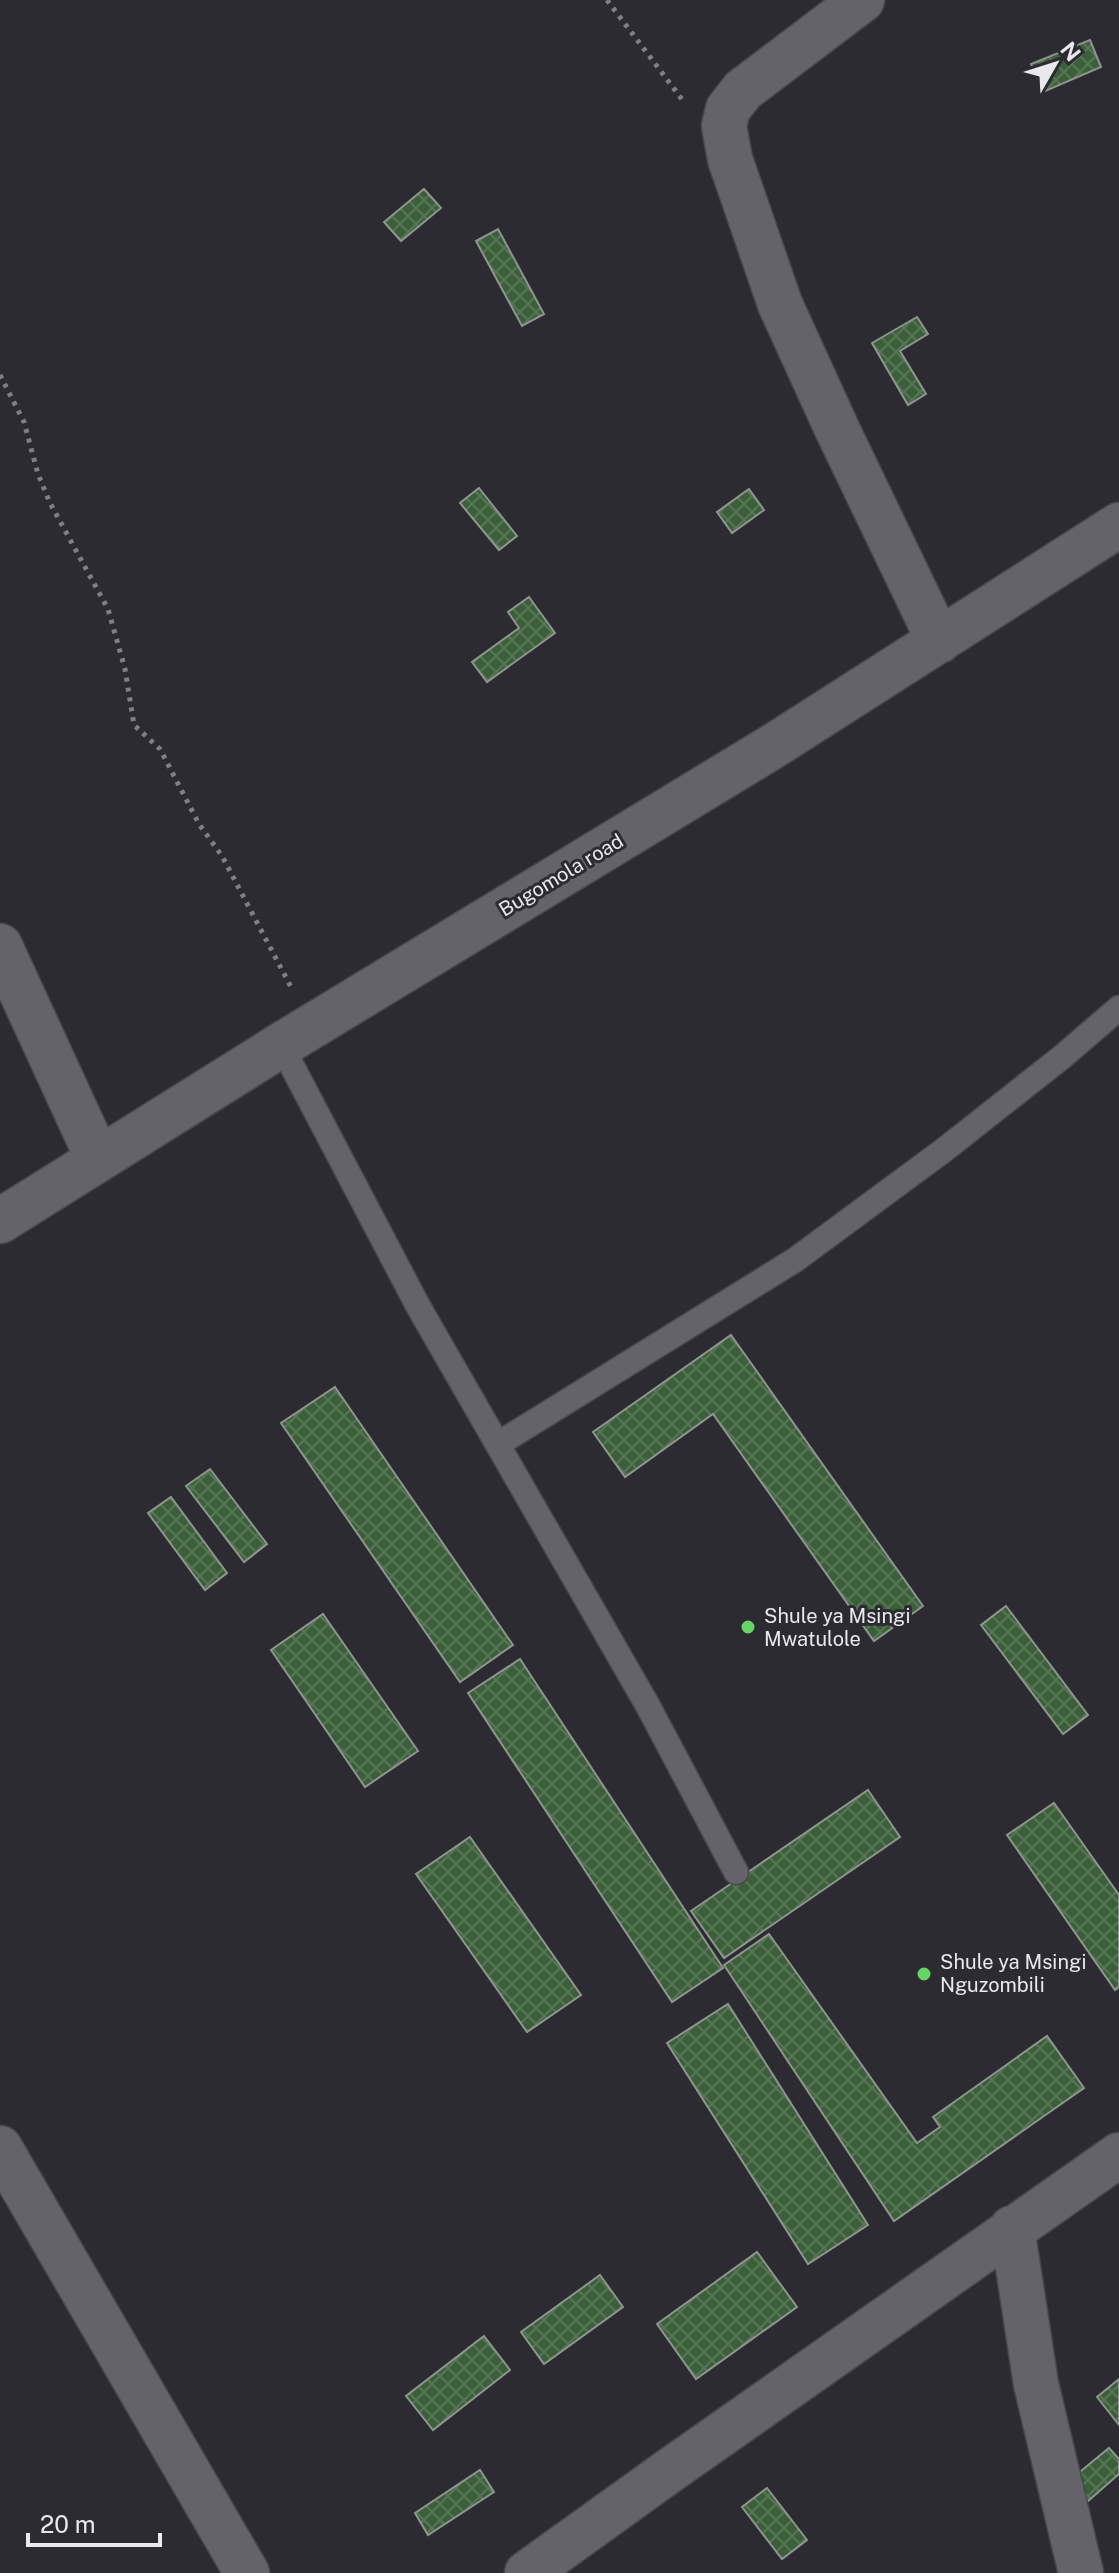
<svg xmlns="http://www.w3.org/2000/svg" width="1119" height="2573" viewBox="0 0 1119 2573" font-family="'Public Sans',sans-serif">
<defs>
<pattern id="building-cross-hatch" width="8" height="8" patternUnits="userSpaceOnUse" patternTransform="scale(2)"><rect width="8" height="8" fill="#3a5f39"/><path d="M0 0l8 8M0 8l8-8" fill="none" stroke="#567656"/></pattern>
</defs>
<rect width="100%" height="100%" fill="#2c2b31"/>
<path fill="url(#building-cross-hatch)" stroke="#8e948e" stroke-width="2" d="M 1090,40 L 1101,67 L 1043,92 L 1031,64 Z
M 424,189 L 441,208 L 401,241 L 384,222 Z
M 498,229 L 544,314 L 522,326 L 476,241 Z
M 917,317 L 928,334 L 900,351 L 926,394 L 908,405 L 872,343 Z
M 479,488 L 517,536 L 499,550 L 460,503 Z
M 749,489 L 764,510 L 732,533 L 717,512 Z
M 529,597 L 555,633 L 487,682 L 472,662 L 519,628 L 508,612 Z
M 731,1335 L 923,1606 L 874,1641 L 713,1414 L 625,1477 L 593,1432 Z
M 335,1387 L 513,1645 L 460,1682 L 281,1423 Z
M 210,1469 L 267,1544 L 244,1562 L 186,1486 Z
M 171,1497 L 227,1573 L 205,1590 L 148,1513 Z
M 1006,1606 L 1088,1715 L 1063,1734 L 981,1625 Z
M 323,1614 L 418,1751 L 365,1787 L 271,1650 Z
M 520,1659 L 723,1968 L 672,2002 L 468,1693 Z
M 868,1790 L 900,1837 L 724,1958 L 691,1911 Z
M 1054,1803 L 1119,1895 L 1119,1987 L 1115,1990 L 1007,1835 Z
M 470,1837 L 581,1995 L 527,2032 L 416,1874 Z
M 769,1934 L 917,2143 L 940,2127 L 933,2117 L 1047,2036 L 1084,2088 L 894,2221 L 724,1965 Z
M 728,2004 L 868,2225 L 808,2264 L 667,2043 Z
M 757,2252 L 797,2307 L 696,2379 L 657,2324 Z
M 600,2275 L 623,2307 L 544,2364 L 521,2332 Z
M 484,2336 L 510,2370 L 433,2430 L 406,2396 Z
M 1119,2379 L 1119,2425 L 1097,2397 Z
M 1109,2448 L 1119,2459 L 1119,2474 L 1088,2501 L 1070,2480 Z
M 480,2470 L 494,2492 L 428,2535 L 415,2513 Z
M 767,2488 L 807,2540 L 782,2559 L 742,2507 Z"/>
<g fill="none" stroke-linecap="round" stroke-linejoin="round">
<g stroke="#48474c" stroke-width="27">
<path id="service" d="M 281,1045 L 418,1306 L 648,1706 L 736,1872
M 498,1444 L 795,1260 L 944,1150 L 1062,1057 L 1119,1008"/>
</g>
<g stroke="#48474c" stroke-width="47">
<path id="minor" d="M 862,0 L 743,90 L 728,109 L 724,126 L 730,159 L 780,304 L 837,429 L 939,641
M 0,946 L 98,1159
M 0,1221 L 281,1045 L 775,745 L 1119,525
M 0,2148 L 247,2573
M 1012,2228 L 1036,2384 L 1081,2573
M 527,2573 L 669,2471 L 1119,2155"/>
</g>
<path stroke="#807f84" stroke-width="5" stroke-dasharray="4 6" stroke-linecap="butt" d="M 607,0 L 684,102
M 0,375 L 24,422 L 38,474 L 50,503 L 108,609 L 125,669 L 134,725 L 160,749 L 199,824 L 222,856 L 291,987"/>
<use href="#service" stroke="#64636a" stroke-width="24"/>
<use href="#minor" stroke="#64636a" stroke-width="44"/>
</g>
<g fill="#67d466" stroke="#2c2b31" stroke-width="3">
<circle cx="748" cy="1627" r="8"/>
<circle cx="924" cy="1974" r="8"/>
</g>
<g text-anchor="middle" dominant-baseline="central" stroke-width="6" stroke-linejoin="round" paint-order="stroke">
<g font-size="20" fill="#e9e8ec" stroke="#2c2b31">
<text transform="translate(561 875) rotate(-31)">Bugomola road</text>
</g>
<g font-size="20" fill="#e9e8ec" stroke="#2c2b31" text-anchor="start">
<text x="764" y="1616">Shule ya Msingi<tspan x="764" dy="23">Mwatulole</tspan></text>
<text x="940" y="1962">Shule ya Msingi<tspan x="940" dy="23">Nguzombili</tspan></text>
</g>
</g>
<g transform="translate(1055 64) rotate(51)" stroke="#2c2b31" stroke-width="6" paint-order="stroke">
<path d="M0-6L14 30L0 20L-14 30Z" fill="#e9e8ec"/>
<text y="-12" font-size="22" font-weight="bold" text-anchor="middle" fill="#e9e8ec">N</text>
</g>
<path d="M28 2533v12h132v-12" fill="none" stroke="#e9e8ec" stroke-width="4"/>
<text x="40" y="2533" font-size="24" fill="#e9e8ec" stroke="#2c2b31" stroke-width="6" paint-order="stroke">20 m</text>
</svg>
